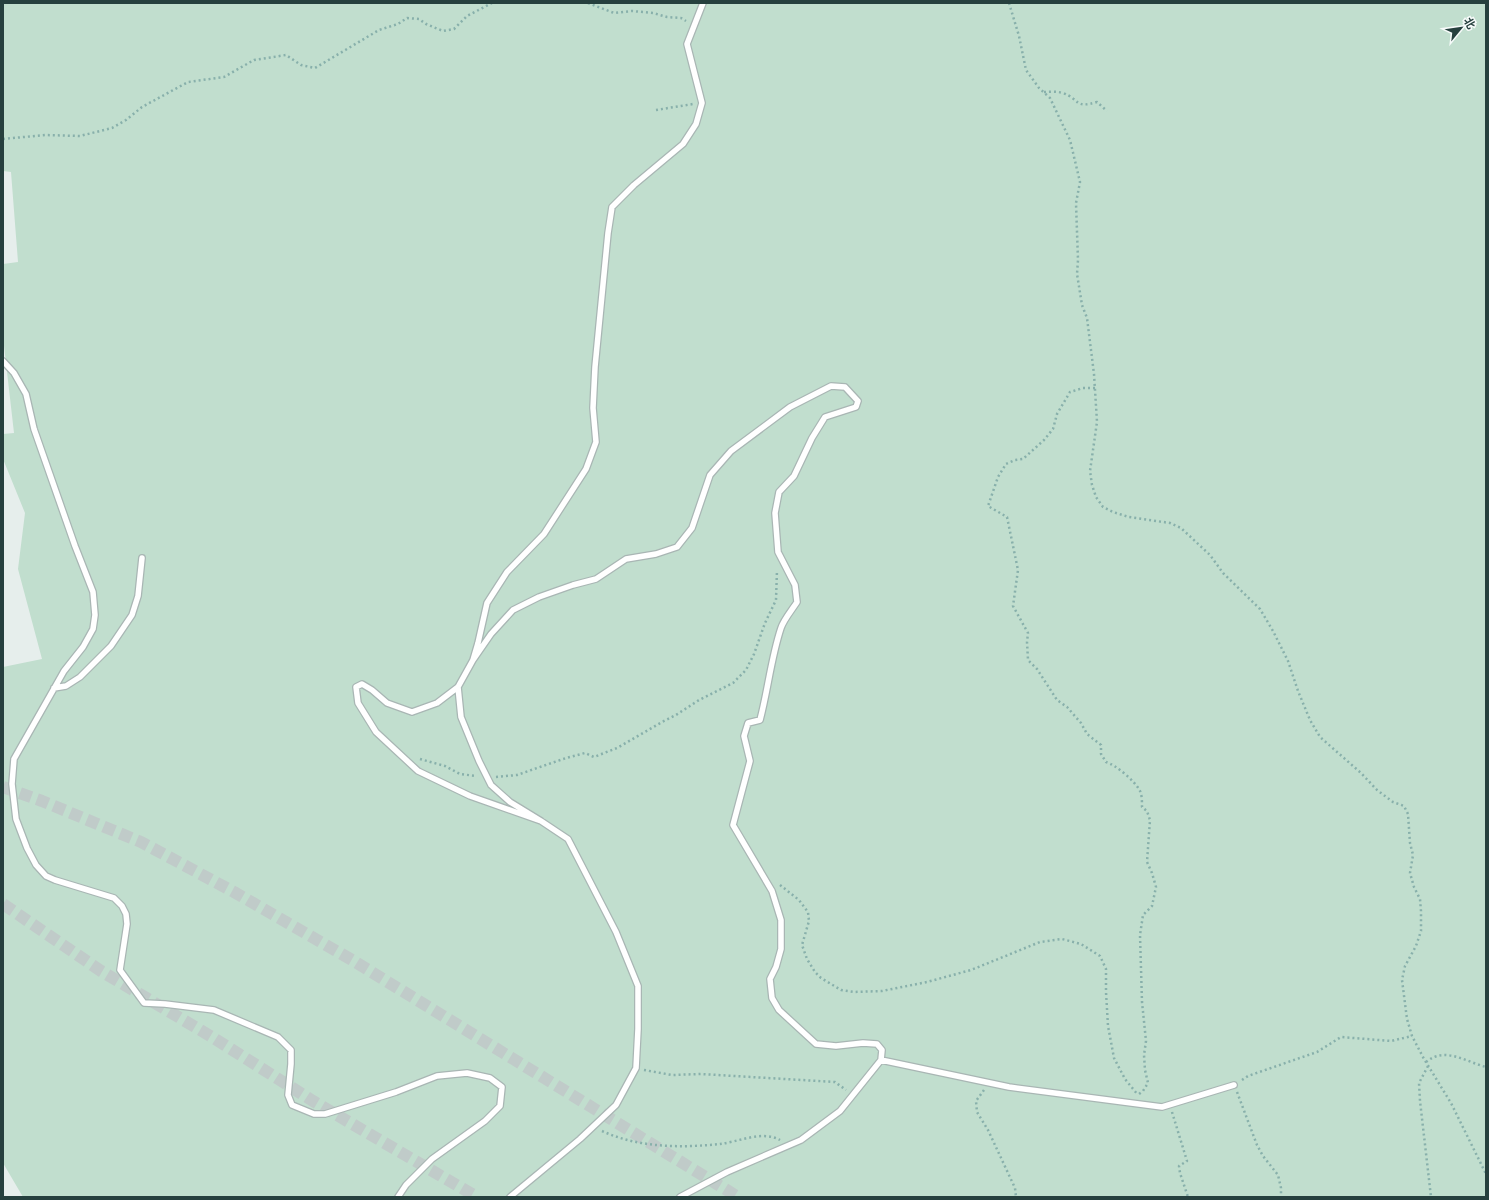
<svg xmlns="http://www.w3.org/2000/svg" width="1489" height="1200" viewBox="0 0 1489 1200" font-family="'Open Sans','Noto Sans SC',sans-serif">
<rect width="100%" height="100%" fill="#e6eeec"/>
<path fill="#c1dece" d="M 3,3 L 1486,3 L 1486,1197 L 23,1197 L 3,1163 L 3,667 L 42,659 L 18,569 L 25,513 L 3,459 L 3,434 L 14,433 L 3,337 L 3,264 L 18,262 L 11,172 L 3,171 Z"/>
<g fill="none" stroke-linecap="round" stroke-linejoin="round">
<path stroke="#c0cbc9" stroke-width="12" stroke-dasharray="12 6" stroke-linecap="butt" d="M 3,787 L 42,801 L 141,842 L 234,892 L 352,960 L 738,1197
M 3,904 L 101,971 L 212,1037 L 313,1101 L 477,1197"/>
<g stroke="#a9b6b4" stroke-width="8">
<path id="service" d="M 3,361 L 14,373 L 26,394 L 34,429 L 75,546 L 93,592 L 95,615 L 93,629 L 83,647 L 64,671 L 14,759 L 12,784 L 16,819 L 27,848 L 36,865 L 46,876 L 55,880 L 114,898 L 122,906 L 126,914 L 127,924 L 120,970 L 144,1003 L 165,1004 L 214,1010 L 278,1037 L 291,1050 L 291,1064 L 288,1095 L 292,1105 L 314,1114 L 325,1114 L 396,1092 L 437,1076 L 467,1073 L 490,1078 L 502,1087 L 500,1106 L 485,1121 L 432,1159 L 406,1185 L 398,1197
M 473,660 L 491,634 L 513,610 L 539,597 L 573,585 L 596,579 L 626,559 L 656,554 L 677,547 L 692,528 L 710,475 L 731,451 L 790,407 L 831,386 L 845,387 L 858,401 L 856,407 L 825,417 L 812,438 L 794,476 L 779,492 L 775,513 L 778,552 L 795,585 L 797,602 C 792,610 784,619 781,628 C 771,658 768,690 760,720 L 748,723 L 744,736 L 750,761 L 733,825 L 772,891 L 781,920 L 781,949 L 776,967 L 770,979 L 772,998 L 779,1010 L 816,1044 L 836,1046 L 863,1043 L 877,1044 L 882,1050 L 881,1060 L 840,1111 L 801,1140 L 727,1172 L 680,1197
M 458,687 L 437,703 L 412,712 L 387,703 L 372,690 L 362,684 L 356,687 L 358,703 L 376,732 L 418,771 L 470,796 L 541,821 L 568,839 L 616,932 L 638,986 L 638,1029 L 636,1068 L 616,1105 L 580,1139 L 510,1197
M 54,688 L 66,686 L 80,677 L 111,646 L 132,615 L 138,596 L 142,558
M 541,821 L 510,802 L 491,785 L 479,761 L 461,717 L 458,687 L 473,660 L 478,643 L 487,603 L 507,572 L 544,534 L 586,469 L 596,442 L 593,408 L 595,367 L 608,233 L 612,207 L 634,185 L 683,144 L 696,124 L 702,103 L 687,44 L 703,3
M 881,1060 L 1009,1087 L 1162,1107 L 1234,1085"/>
</g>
<path stroke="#88b0ab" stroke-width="2.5" stroke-dasharray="2 3" stroke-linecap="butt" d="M 588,3 L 614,13 L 632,11 L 653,13 L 667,17 L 681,18 L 686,21
M 1009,3 L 1019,36 L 1026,70 L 1039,88 L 1050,98 L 1070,140 L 1080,182 L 1076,203 L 1078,260 L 1077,274 L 1082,305 L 1087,318 L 1094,374 L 1097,422 L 1090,471 L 1092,485 L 1096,497 L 1103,507 L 1113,512 L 1129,517 L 1170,523 L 1181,528 L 1210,555 L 1223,573 L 1260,609 L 1273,631 L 1288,661 L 1298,691 L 1310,720 L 1320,737 L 1361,773 L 1377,790 L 1393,802 L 1404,806 L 1408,814 L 1410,843 L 1413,855 L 1410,873 L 1414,887 L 1420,899 L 1421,911 L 1421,931 L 1416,946 L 1405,966 L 1402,980 L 1407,1019 L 1412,1036 L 1424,1059 L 1451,1103 L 1486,1174
M 1044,92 C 1050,92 1056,91 1063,93 C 1080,99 1074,109 1097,102 L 1107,111
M 656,110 L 693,104
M 3,139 L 45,135 L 80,136 L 112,128 L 126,120 L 142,107 L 188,82 L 224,77 L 254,60 L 286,55 L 301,65 L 315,68 L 379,30 L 398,24 L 407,18 L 419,19 L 426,24 L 443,31 L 454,29 L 467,16 L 492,3
M 1095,388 L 1083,388 L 1070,392 L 1057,414 L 1053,429 L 1044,440 L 1023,459 L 1015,460 L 1006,464 L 998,477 L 988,506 L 1007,517 L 1018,570 L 1013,606 L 1028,633 L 1027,642 L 1028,660 L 1037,669 L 1057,700 L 1067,707 L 1081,723 L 1087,734 L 1101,745 L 1101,754 L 1106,762 C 1116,765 1135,781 1140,791 C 1142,795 1142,802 1142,807 L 1147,811 L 1150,820 L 1147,862 L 1152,873 L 1156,887 L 1152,906 L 1143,915 L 1140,935 L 1142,1002 L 1146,1041 L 1144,1055 L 1145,1070 L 1148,1083 L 1143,1091 L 1139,1094
M 420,759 L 445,766 L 460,774 L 476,776
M 496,777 L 517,775 L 566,758 L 585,753 L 594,757 L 617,748 L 662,722 L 676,715 L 699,700 L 733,683 L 746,670 L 754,654 L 765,623 L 776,600 L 777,570
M 780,885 L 799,900 L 808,912 L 809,921 L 802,945 L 807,959 L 815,972 L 821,978 L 841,990 L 854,992 L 882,991 L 927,982 L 971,970 L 1040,942 L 1062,939 L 1081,944 L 1100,956 L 1106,969 L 1106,992 L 1108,1026 L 1114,1058 L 1125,1079 L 1138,1095
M 1426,1062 C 1445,1046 1466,1062 1486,1067
M 1428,1066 L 1419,1083 L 1420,1101 L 1431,1197
M 644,1070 L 672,1075 L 701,1074 L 835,1082 L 846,1090
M 1242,1080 L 1248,1076 L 1317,1052 L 1341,1037 L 1391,1041 L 1412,1036
M 984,1090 L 976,1101 L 977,1112 L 988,1130 L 1015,1188 L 1016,1197
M 1237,1092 L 1257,1145 L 1263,1156 L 1278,1175 L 1281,1188 L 1281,1197
M 1172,1112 L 1187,1161 L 1179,1166 L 1180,1173 L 1188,1197
M 602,1131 C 639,1148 681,1148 720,1144 C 738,1142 762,1130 780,1140"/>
<use href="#service" stroke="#fff" stroke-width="5.5"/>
</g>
<rect width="1489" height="1200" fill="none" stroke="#26403e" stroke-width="8"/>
<g transform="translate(1461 28) rotate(61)" stroke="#f7fbfa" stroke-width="3" paint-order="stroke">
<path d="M0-3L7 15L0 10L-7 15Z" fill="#26403e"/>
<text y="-6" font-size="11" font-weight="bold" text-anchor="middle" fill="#26403e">北</text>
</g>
</svg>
